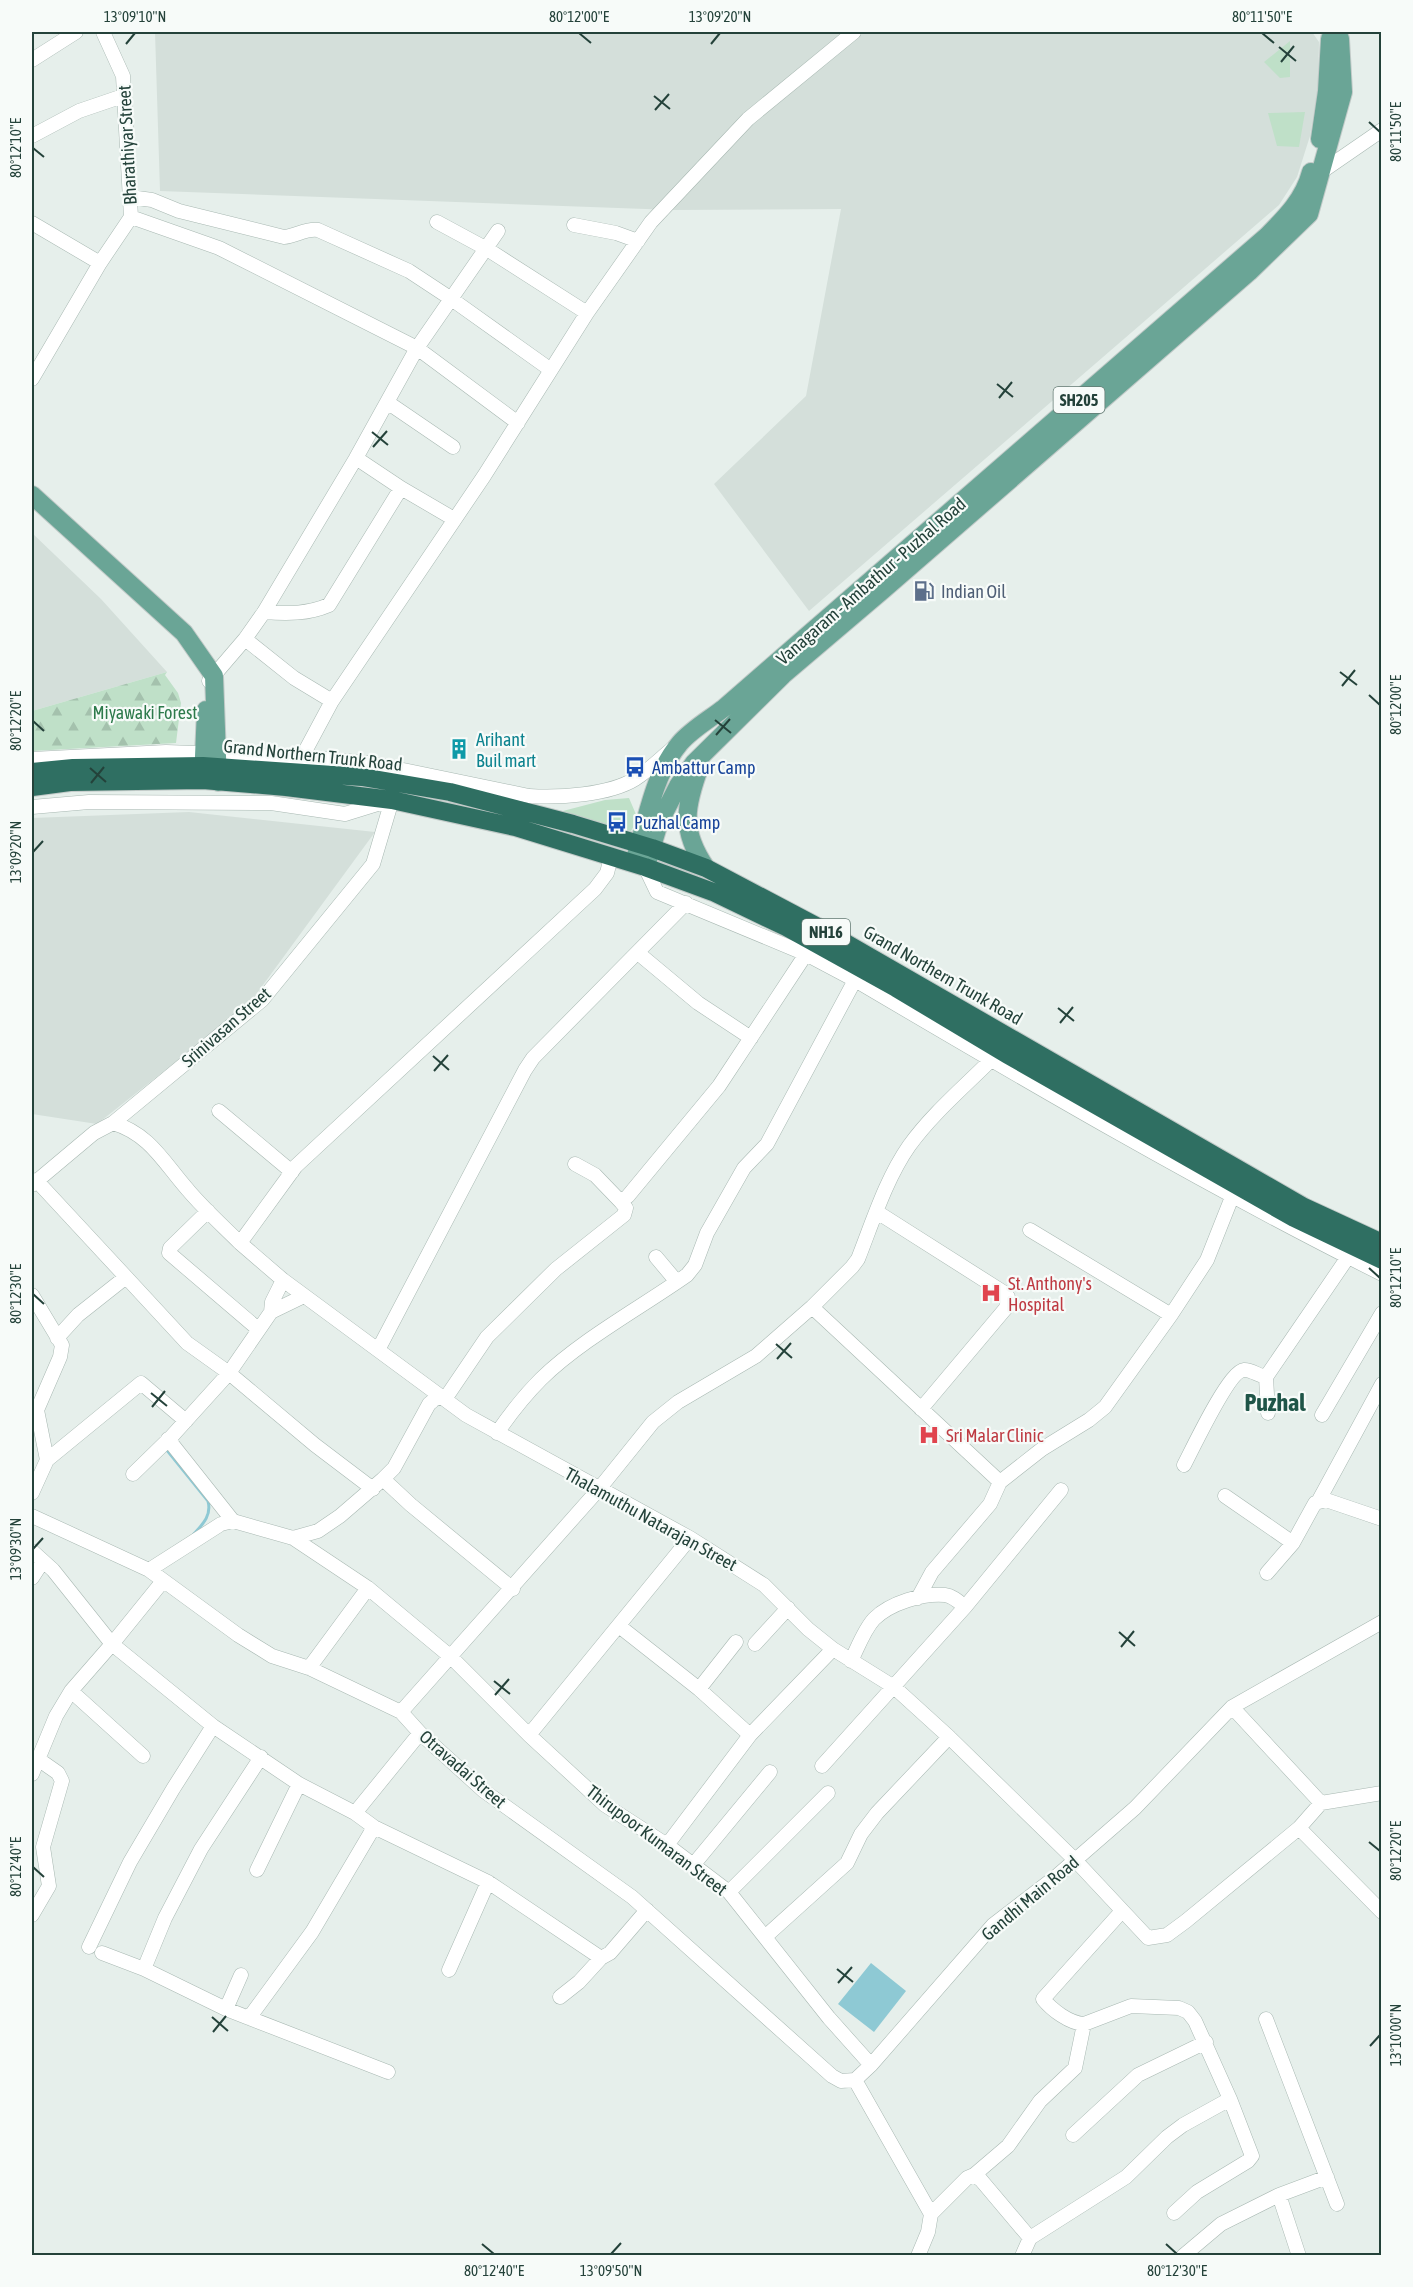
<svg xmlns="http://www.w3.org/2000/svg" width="1413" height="2287" viewBox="0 0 1413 2287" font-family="'Asap Condensed',sans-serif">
<defs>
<pattern id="forest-firs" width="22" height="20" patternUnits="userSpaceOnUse" patternTransform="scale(1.5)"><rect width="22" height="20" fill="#bfe0c8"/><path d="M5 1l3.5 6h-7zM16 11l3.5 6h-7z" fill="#a4c1ad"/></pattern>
</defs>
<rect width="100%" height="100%" fill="#e6efeb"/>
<path fill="#d4dfda" d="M 155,32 L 1312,32 L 1319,42 L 1318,86 L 1310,136 L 1297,177 L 1279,205 L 809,611 L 714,484 L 806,396 L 841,209 L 673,210 L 160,191 Z
M 32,533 L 101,599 L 167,672 L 32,711 Z
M 189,812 L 375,832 L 249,1004 L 97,1124 L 32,1114 L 32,818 Z"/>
<path fill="#bfe0c8" d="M 1290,41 L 1290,77 L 1280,78 L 1264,62 Z
M 1305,112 L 1299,147 L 1277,146 L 1268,113 Z
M 629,798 L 638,819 L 631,831 L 559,812 L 605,800 Z"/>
<path fill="url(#forest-firs)" d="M 167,672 L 165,675 L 178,693 L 181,703 L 176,743 L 32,751 L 32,711 Z"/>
<path fill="#8ec9d4" d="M 871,1963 L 906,1991 L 874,2032 L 838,2004 Z"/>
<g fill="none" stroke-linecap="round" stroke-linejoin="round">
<path stroke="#8ec9d4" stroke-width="3" d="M 166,1449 L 208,1501 C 212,1516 202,1525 193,1535"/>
<g stroke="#a8b8b2" stroke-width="15">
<path id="minor" d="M 32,60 L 76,32
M 32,136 L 79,111 L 123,96
M 1321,172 L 1382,130
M 130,197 L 152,200 L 179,211 L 284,237 C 296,236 306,228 318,230 L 409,271 L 450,298 L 551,370
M 131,217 L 219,248 L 417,348 L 518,423
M 437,222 L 487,249 L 587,313
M 32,223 L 100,263
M 574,225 L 616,233 L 638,241
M 32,379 L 100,263 L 131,217 L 123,76 L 103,32
M 387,402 L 453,447
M 356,458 L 401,488 L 454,519
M 264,612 C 287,614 308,614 329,605 L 401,488
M 245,639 L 294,678 L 332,701
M 209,681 L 245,639 L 264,612 L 356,458 L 417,348 L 498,231
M 302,757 L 332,701 L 484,476 L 587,313 L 651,222 L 748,119 L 854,32
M 32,759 L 166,752 L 302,757 L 369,763 L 529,796 C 559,798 609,795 635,779 C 648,771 660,759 672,749
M 32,807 L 89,802 L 271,803 L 345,814 L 387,801
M 611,857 L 607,873 L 595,889 L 296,1166 L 240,1243 L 283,1280 L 466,1415 L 690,1538 L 764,1585 L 808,1629 L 833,1649 L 894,1687 L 949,1737 L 1075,1860 L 1148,1938 L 1167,1935 L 1186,1921 L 1299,1828 L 1321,1803
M 645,867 L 657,892 L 806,954 L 855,980 C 1028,1082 1202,1184 1382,1274
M 638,953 L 698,1003 L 751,1038
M 219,1111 L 292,1172
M 113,1123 C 150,1134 164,1163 188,1190 C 204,1209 223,1226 240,1243
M 575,1164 L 595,1175 L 621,1202 L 628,1196 L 719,1086 L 806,954
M 36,1180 L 126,1277
M 32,1185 L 94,1133 L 113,1123 L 262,1000 L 373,864 L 392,800
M 208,1211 L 170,1248 L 169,1253 L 258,1329
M 877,1212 L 1003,1292 L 1008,1297 L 1006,1308 L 921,1409
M 1030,1230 L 1171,1315
M 656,1257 L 677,1282
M 32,1295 L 62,1345 L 60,1357 L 37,1410 L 47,1460 L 32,1493
M 812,1307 L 1000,1482
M 271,1312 L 272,1302 L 283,1280
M 57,1338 L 78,1315 L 126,1277 L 187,1343 L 229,1373 L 315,1445 L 373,1489
M 378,1350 L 525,1070 L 533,1058 L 686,903
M 1266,1377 L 1268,1413
M 1322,1415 L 1382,1313
M 497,1433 C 510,1414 524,1396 541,1379 C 581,1340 640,1308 687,1275 L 695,1265 L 707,1233 L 744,1168 L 767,1144 L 855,980
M 168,1439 L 233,1521
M 47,1460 L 141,1383 L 186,1421
M 1184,1465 C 1192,1450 1229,1371 1244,1370 C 1250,1369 1259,1376 1266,1377 L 1348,1257
M 133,1474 L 172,1436 L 229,1373 L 271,1312 L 304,1296
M 383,1479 L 394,1468 L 429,1404 L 435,1399 L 447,1396 L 487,1337 L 556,1269 L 624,1215 L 626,1208 L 621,1202
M 1225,1496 L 1293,1543
M 1319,1500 L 1382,1384
M 32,1516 L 149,1570 L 238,1635 L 272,1656 L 309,1668 L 401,1712 L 420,1733 L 484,1791 L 632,1897 L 832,2076 L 841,2081 L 855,2080
M 32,1551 L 53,1570 L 112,1644 L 163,1581
M 149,1570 L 221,1524 L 233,1521 L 293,1538
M 1267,1573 L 1293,1543 L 1315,1503 L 1326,1500 L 1382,1519
M 32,1578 L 43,1561
M 368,1588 L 293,1538 L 318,1531 L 340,1516 L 383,1479 L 411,1505 L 513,1589
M 918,1598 L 932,1572 L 990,1504 L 1000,1482 L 1042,1449 L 1089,1420 L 1105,1407 L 1171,1315 L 1207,1260 L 1232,1197
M 619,1626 L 699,1689 L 750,1735
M 755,1644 L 788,1608
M 851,1661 C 858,1647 864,1630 874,1619 C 890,1603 923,1593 945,1595 C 953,1596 959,1602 965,1607
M 309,1668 L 368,1588 L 451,1657 L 529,1735 L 605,1805 L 667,1845 L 729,1892 L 829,2018 L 871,2065
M 699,1689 L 736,1642
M 71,1691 L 143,1756
M 1232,1707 L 1321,1803 L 1382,1793
M 401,1712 L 599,1489 L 653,1422 L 678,1402 L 756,1356 L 812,1307 L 852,1267 L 858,1259 C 873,1221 886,1179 909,1146 C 932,1114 964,1087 992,1059
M 529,1735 L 690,1538
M 822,1766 L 965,1607 L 1061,1490
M 32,1774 L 56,1716 L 71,1691 L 112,1644 L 213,1726
M 355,1813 L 374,1827 L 488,1882 L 601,1958 L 610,1953 L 647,1910
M 1299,1828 L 1382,1912
M 667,1845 L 750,1735 L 833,1649
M 694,1864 L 770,1772
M 257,1870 L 299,1784
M 729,1892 L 828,1793
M 1122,1911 L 1043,1999 C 1052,2010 1069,2023 1084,2024 L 1131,2006 L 1179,2008 L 1188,2012 L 1195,2021 L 1230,2099 L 1252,2156 L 1248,2161 L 1197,2192 L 1174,2213
M 32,1915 L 49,1886 L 43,1847 L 62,1781 L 58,1773 L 38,1759
M 765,1937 L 847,1863 L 861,1834 L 877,1813 L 949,1737
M 89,1947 L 130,1862 L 173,1789 L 213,1726 L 299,1784 L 355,1813 L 420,1733
M 102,1953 L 144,1969 L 165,1918 L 201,1849 L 261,1757
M 144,1969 L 226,2009 L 388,2072
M 449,1970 L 488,1882
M 560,1997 L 579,1982 L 601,1958
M 226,2009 L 241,1975
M 249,2018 L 312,1932 L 374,1827
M 1266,2019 L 1337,2204
M 1073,2135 L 1138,2075 L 1206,2042
M 974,2175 L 1008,2146 L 1040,2101 L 1075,2068 L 1084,2024
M 1279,2195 L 1327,2177
M 931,2214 L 967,2178 L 974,2175 L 981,2180 L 1030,2238
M 918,2256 L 928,2232 L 931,2214 L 855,2080 L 871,2065 L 993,1925 L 1058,1875 L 1135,1808 L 1232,1707 L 1382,1622
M 1022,2256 L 1030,2238 L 1126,2177 L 1167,2137 L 1183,2125 L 1230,2099
M 1183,2256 L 1221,2224 L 1279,2195 L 1299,2256"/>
</g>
<g stroke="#c2cac8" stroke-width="20">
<path id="major" d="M 1320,139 L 1327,91 L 1330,39
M 32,495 L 184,633 L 214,676 L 218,782
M 700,766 C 685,807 680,830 706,868
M 203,780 L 206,710
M 635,859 C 647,820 653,775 680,743 C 692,729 710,719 724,708 L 1267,236 C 1286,217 1304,199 1311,172
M 647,863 L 659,823 L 678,786 L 694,763 L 783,675 L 883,590 L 1249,272 L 1309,214 L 1343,92 L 1340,39 L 1337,32"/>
</g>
<g stroke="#c2cac8" stroke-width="20">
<path id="highway" d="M 32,772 L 73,768 L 203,766 L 362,777 L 450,792 L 573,824 L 652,848 L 706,868 L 816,926 L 1304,1207 L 1382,1243
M 32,787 L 70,782 L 203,780 L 286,787 L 392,800 L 515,827 L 645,867 L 713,892 L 786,927 L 896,988 L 1008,1055 L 1294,1218 L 1382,1260"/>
</g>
<use href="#minor" stroke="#fff" stroke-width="14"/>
<use href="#major" stroke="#6aa596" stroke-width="18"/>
<use href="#highway" stroke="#2f6f62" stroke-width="18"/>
</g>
<path fill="none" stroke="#24423a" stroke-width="2" d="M 579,33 L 591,43M 1262,33 L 1274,43M 126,44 L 135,33M 711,44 L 720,33M 1279,47 L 1296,61M 1281,62 L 1294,46M 654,96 L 670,109M 655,110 L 669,94M 1369,122 L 1380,132M 33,148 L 44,157M 997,384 L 1013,397M 999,398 L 1012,382M 372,432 L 388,445M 373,447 L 387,431M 1340,672 L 1357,685M 1342,686 L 1355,670M 1369,695 L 1380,705M 715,720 L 731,733M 33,721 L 44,731M 716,735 L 730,719M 90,768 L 106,782M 91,783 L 104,767M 33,852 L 43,841M 1058,1008 L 1074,1021M 1060,1023 L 1073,1007M 433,1056 L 449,1070M 434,1071 L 448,1055M 1369,1268 L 1380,1278M 33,1294 L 44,1304M 776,1344 L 792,1358M 777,1359 L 791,1343M 151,1393 L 167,1406M 152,1407 L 165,1391M 33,1549 L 43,1538M 1119,1632 L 1135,1646M 1121,1647 L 1134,1631M 494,1681 L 510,1694M 495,1695 L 509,1679M 1369,1842 L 1380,1851M 33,1867 L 44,1877M 837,1969 L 853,1982M 838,1983 L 852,1967M 212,2017 L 228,2031M 213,2032 L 226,2016M 1370,2046 L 1380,2035M 482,2244 L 494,2254M 1166,2244 L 1177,2254M 611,2254 L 621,2243"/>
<defs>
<g id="fuel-bare" transform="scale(1.62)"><path d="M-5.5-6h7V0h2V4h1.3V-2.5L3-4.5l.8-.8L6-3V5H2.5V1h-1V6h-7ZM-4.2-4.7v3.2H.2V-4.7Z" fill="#5c6f8a" stroke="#f7fbf9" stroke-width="2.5" paint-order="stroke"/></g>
<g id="building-bare" transform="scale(1.62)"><path d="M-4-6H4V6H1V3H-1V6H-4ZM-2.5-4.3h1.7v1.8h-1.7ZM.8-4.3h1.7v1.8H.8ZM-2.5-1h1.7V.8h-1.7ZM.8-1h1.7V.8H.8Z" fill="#0f9aa8" stroke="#f7fbf9" stroke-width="2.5" paint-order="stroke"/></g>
<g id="bus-bare" transform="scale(1.62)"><path d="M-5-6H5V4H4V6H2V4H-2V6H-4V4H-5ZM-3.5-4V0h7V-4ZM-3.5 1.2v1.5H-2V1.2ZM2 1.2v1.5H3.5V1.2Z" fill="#1a4fb4" stroke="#f7fbf9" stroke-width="2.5" paint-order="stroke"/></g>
<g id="hospital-bare" transform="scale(1.62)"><path d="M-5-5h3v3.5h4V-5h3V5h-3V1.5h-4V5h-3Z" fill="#e0444e" stroke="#f7fbf9" stroke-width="2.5" paint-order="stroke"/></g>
</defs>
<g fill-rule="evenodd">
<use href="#fuel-bare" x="924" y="591"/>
<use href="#building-bare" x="459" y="749"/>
<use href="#bus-bare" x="635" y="767"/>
<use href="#bus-bare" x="617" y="822"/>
<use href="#hospital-bare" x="991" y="1293"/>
<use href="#hospital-bare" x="929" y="1435"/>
</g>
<g text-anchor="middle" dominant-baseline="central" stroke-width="4.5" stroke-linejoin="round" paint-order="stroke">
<g fill="#f7fbf9" stroke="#637a73" stroke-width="1.5">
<rect x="1053.5" y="387" width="51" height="26" rx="4.5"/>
<rect x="802" y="919" width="48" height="26" rx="4.5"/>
</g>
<g font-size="16" font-weight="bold" fill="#24423a">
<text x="1079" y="400">SH205</text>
<text x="826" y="932">NH16</text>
</g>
<g font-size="18" fill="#24423a" stroke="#f7fbf9">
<text transform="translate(127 145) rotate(-93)">Bharathiyar Street</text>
<text transform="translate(871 581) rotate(-41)">Vanagaram - Ambathur - Puzhal Road</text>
<text transform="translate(313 755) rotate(6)">Grand Northern Trunk Road</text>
<text transform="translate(943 975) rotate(30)">Grand Northern Trunk Road</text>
<text transform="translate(226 1027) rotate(-41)">Srinivasan Street</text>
<text transform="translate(651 1519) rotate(29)">Thalamuthu Natarajan Street</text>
<text transform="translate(463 1769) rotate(41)">Otravadai Street</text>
<text transform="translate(657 1840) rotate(37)">Thirupoor Kumaran Street</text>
<text transform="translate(1030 1898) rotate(-40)">Gandhi Main Road</text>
</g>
<g font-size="18" fill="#4e5e75" stroke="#f7fbf9" text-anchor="start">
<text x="941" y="591">Indian Oil</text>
</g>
<g font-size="18" fill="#2d7a4b" stroke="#f7fbf9">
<text x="145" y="712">Miyawaki Forest</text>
</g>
<g font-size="18" fill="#0d838f" stroke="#f7fbf9" text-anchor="start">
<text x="476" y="739">Arihant<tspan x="476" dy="21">Buil mart</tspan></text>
</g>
<g font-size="18" fill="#164399" stroke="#f7fbf9" text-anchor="start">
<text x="652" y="767">Ambattur Camp</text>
<text x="634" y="822">Puzhal Camp</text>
</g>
<g font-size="18" fill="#be3a42" stroke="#f7fbf9" text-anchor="start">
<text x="1008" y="1283">St. Anthony's<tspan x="1008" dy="21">Hospital</tspan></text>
<text x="946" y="1435">Sri Malar Clinic</text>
</g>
<g font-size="24" font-weight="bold" fill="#1f5548" stroke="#f7fbf9">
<text x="1275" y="1402">Puzhal</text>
</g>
</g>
<rect width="1413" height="2287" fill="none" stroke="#f7fbf9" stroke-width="66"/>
<rect x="33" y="33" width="1347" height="2221" fill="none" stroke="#24423a" stroke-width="2"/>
<g font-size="15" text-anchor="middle" fill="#24423a">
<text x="135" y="22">13°09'10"N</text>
<text x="579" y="22">80°12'00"E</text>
<text x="720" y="22">13°09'20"N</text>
<text x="1262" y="22">80°11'50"E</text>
<text transform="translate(1396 132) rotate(-90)" y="5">80°11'50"E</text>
<text transform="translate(16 148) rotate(-90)" y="5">80°12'10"E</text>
<text transform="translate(1396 705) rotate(-90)" y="5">80°12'00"E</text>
<text transform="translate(16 721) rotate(-90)" y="5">80°12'20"E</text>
<text transform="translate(16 852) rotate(-90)" y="5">13°09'20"N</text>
<text transform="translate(1396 1278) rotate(-90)" y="5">80°12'10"E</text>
<text transform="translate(16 1294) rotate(-90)" y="5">80°12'30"E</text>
<text transform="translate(16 1549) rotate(-90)" y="5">13°09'30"N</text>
<text transform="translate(1396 1851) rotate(-90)" y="5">80°12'20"E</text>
<text transform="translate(16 1867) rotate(-90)" y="5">80°12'40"E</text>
<text transform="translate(1396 2035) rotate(-90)" y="5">13°10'00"N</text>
<text x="494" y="2276">80°12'40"E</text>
<text x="611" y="2276">13°09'50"N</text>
<text x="1177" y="2276">80°12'30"E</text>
</g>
</svg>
